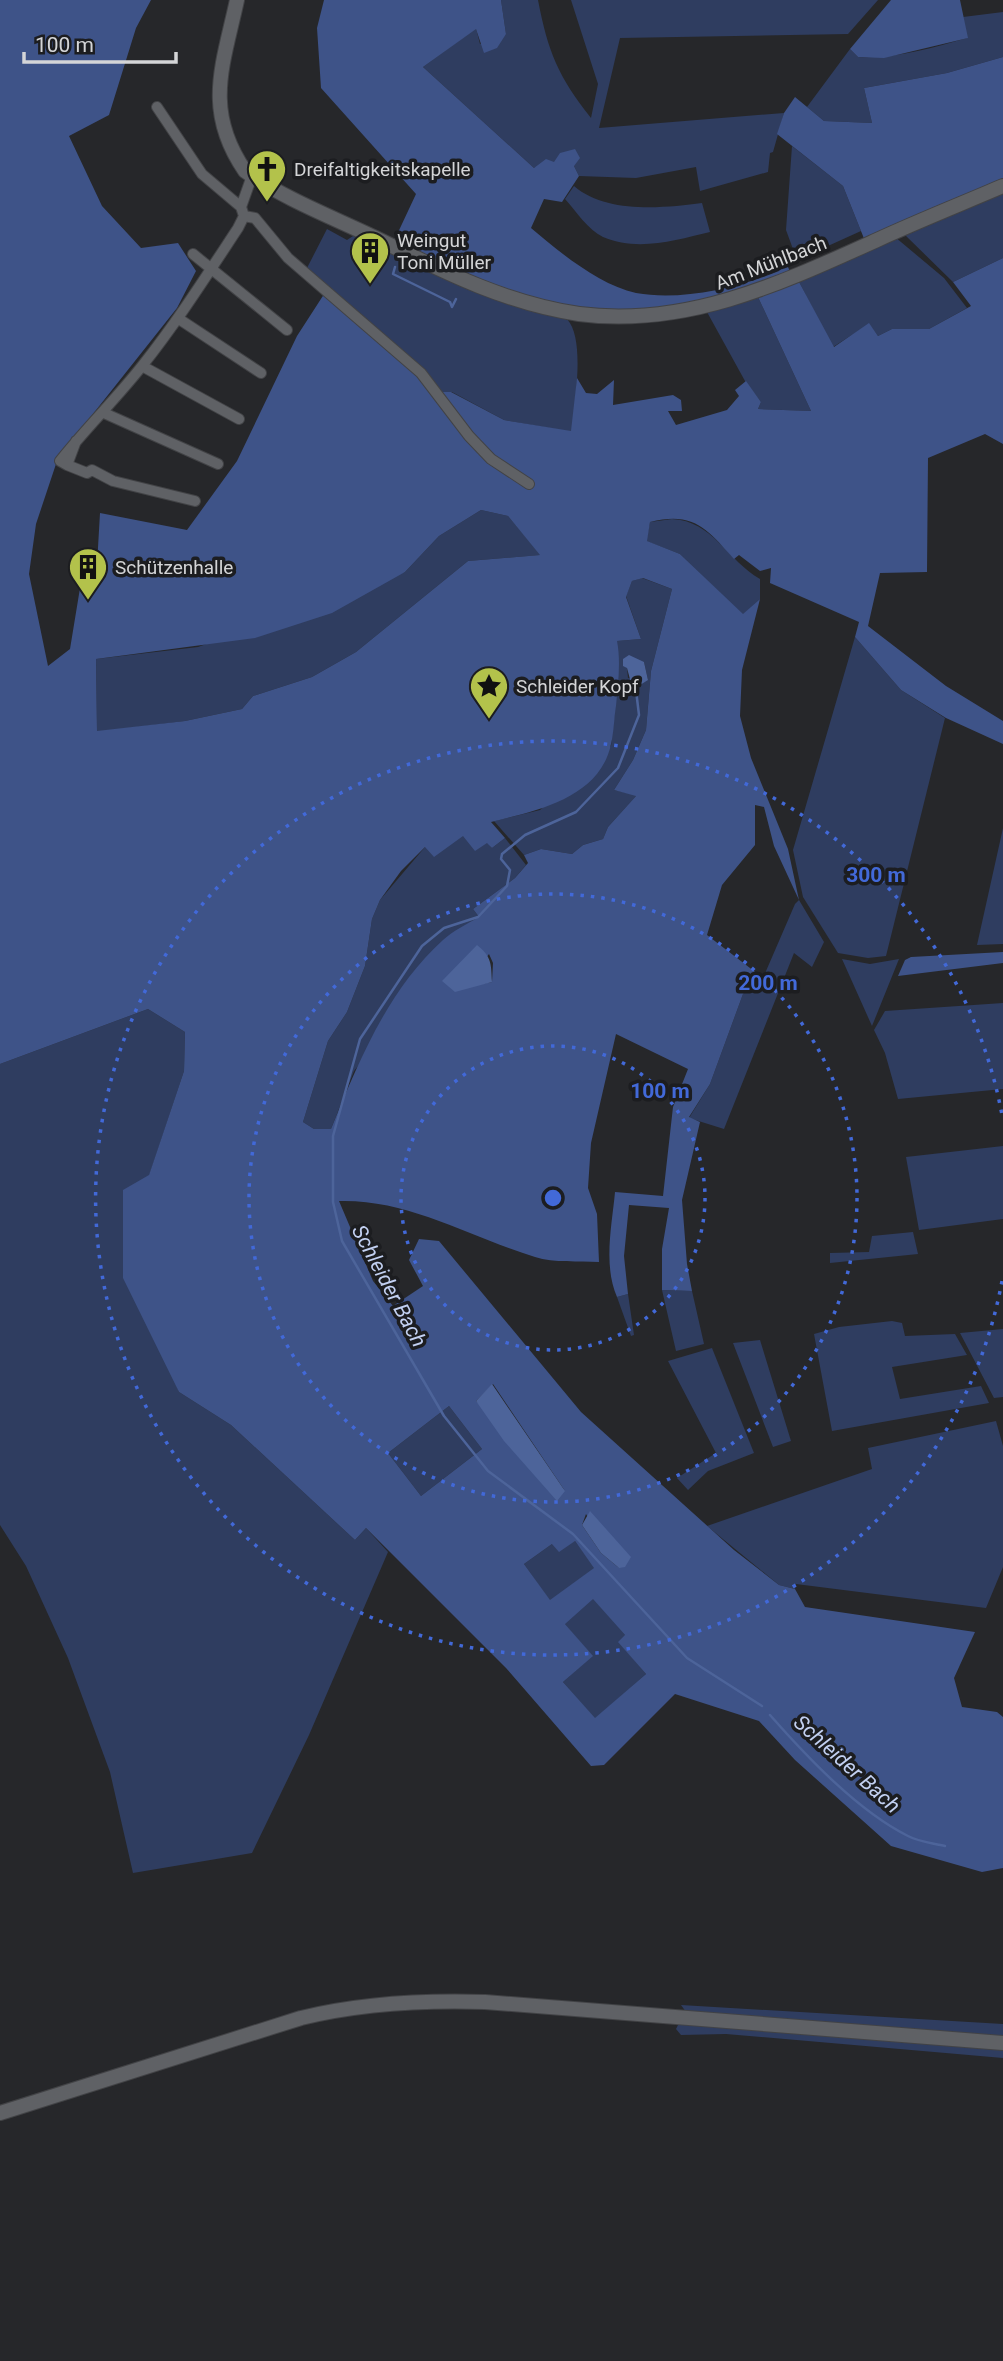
<svg xmlns="http://www.w3.org/2000/svg" width="1003" height="2361" viewBox="0 0 1003 2361" font-family="Roboto,sans-serif">
<rect width="100%" height="100%" fill="#26272a"/>
<path fill="#2f3d60" fill-rule="evenodd" d="M 501,0 L 538,0 C 548,52 558,76 591,118 L 598,84 L 571,0 L 878,0 L 848,34 L 620,38 L 599,128 L 784,113 L 773,152 L 770,153 L 768,172 L 700,191 L 696,167 L 636,178 L 579,176 L 574,166 L 554,162 L 534,168 L 423,67 L 476,28 L 480,44 L 506,34 Z
M 1003,12 L 1003,57 L 947,73 L 864,88 L 872,123 L 824,121 L 807,107 L 850,49 L 858,57 C 896,59 931,48 967,38 L 963,17 Z
M 792,146 L 843,186 L 861,231 L 797,260 L 786,230 Z
M 574,186 C 606,214 664,208 702,203 L 710,232 C 676,240 638,252 603,237 C 588,230 576,211 565,199 Z
M 1003,193 L 1003,258 L 953,282 L 904,234 Z
M 327,229 L 347,240 L 356,234 L 494,299 L 567,319 C 586,340 574,404 572,432 L 504,420 L 452,392 L 442,392 L 421,369 L 307,268 Z
M 895,237 L 944,278 L 967,308 L 929,329 L 892,329 L 878,336 L 869,324 L 833,347 L 798,280 Z
M 758,297 L 811,411 L 758,409 L 761,402 L 745,381 L 707,312 Z
M 481,510 L 508,516 L 541,555 L 468,561 L 356,652 L 312,677 L 253,696 L 242,709 L 185,721 L 97,732 L 96,659 L 198,647 L 405,572 L 439,536 Z
M 672,519 C 713,521 727,560 760,579 L 760,599 L 743,615 L 680,554 L 646,541 L 650,522 Z
M 642,578 L 672,589 L 651,671 L 646,730 L 633,760 L 614,790 L 637,795 L 608,827 L 603,839 L 583,845 L 572,854 L 541,849 L 524,855 L 494,821 L 540,810 L 611,746 L 616,700 L 617,641 L 641,639 L 626,596 L 632,581 ZM 644,662 L 648,680 L 628,678 L 627,668 Z
M 855,637 L 901,690 L 945,718 L 886,956 L 868,958 L 838,953 L 803,897 L 793,850 Z
M 1003,828 L 1003,944 L 977,945 Z
M 464,835 L 488,843 L 492,848 L 505,838 L 526,865 L 515,878 L 473,909 L 479,917 L 354,1071 L 331,1129 L 314,1129 L 303,1122 L 328,1041 L 347,1012 L 365,966 L 372,919 L 380,900 L 425,847 Z
M 799,900 L 824,942 L 812,967 L 794,953 L 724,1129 L 689,1118 L 710,1084 L 743,994 L 763,978 L 795,904 Z
M 842,959 L 870,964 L 899,959 L 872,1026 Z
M 1003,1003 L 1003,1089 L 898,1099 L 885,1053 L 874,1030 L 885,1011 Z
M 148,1009 L 185,1032 L 184,1071 L 149,1176 L 123,1191 L 125,1234 L 179,1392 L 231,1425 L 355,1540 L 366,1528 L 388,1552 L 309,1735 L 252,1853 L 133,1873 L 110,1772 L 68,1658 L 26,1566 L 0,1525 L 0,1064 Z
M 1003,1146 L 1003,1219 L 919,1230 L 906,1157 Z
M 913,1232 L 918,1254 L 830,1263 L 830,1253 L 869,1252 L 872,1236 Z
M 662,1290 L 692,1291 L 704,1344 L 676,1351 Z
M 628,1294 L 634,1335 L 631,1336 L 617,1297 Z
M 892,1321 L 902,1323 L 905,1336 L 955,1334 L 967,1355 L 892,1367 L 900,1399 L 981,1386 L 989,1403 L 832,1431 L 814,1334 L 839,1327 Z
M 1003,1329 L 1003,1397 L 994,1398 L 960,1333 Z
M 760,1340 L 791,1441 L 773,1447 L 733,1343 Z
M 712,1348 L 754,1453 L 708,1471 L 688,1490 L 677,1478 L 716,1453 L 668,1361 Z
M 449,1406 L 482,1449 L 421,1496 L 388,1453 Z
M 996,1421 L 1003,1446 L 1003,1567 L 986,1608 L 796,1584 L 795,1589 L 779,1585 L 707,1526 L 872,1469 L 868,1448 Z
M 575,1541 L 595,1568 L 550,1601 L 524,1564 L 552,1544 Z
M 593,1598 L 626,1636 L 619,1642 L 646,1674 L 595,1719 L 563,1682 L 592,1656 L 564,1623 Z
M 681,2005 L 1003,2024 L 1003,2037 L 686,2012 Z
M 679,2023 L 1003,2048 L 1003,2058 L 726,2034 L 681,2035 L 676,2029 Z"/>
<path fill="#3e5388" fill-rule="evenodd" d="M 0,0 L 151,0 L 136,28 L 109,115 L 69,136 L 102,206 L 141,248 L 178,243 L 196,271 L 177,308 L 58,458 L 36,524 L 29,574 L 48,666 L 70,649 L 81,582 L 96,582 L 100,513 L 187,530 L 237,461 L 297,336 L 328,288 L 421,369 L 442,392 L 451,392 L 504,420 L 571,431 L 577,378 L 586,393 L 597,394 L 614,380 L 613,405 L 673,395 L 681,400 L 682,411 L 668,411 L 676,425 L 727,410 L 739,396 L 735,390 L 746,381 L 761,402 L 758,409 L 811,411 L 758,297 L 798,280 L 834,347 L 869,323 L 878,336 L 892,329 L 929,329 L 971,306 L 953,282 L 1003,258 L 1003,444 L 985,434 L 928,458 L 927,572 L 880,573 L 868,626 L 946,686 L 1003,721 L 1003,744 L 946,718 L 901,690 L 855,637 L 859,622 L 770,583 L 771,568 L 760,571 L 739,555 L 734,559 C 707,529 694,511 650,522 L 647,541 L 680,554 L 743,614 L 760,599 L 742,670 L 740,716 L 751,758 L 788,849 L 799,900 L 774,846 L 764,807 L 755,805 L 755,845 L 722,885 L 707,935 L 763,978 L 743,994 L 710,1084 L 689,1117 L 700,1122 L 682,1200 L 687,1264 L 692,1291 L 662,1290 L 662,1249 L 669,1208 L 629,1205 L 624,1256 L 628,1294 L 617,1297 C 603,1265 612,1225 615,1192 L 663,1196 L 673,1107 L 688,1069 L 616,1034 L 591,1143 L 588,1188 L 597,1214 L 599,1262 C 579,1261 554,1263 535,1257 C 470,1237 409,1199 339,1201 L 373,1281 L 393,1306 L 423,1286 L 409,1260 L 419,1239 L 439,1241 L 581,1412 L 734,1550 L 779,1585 L 795,1589 L 805,1607 L 975,1632 L 954,1678 L 962,1707 L 997,1712 L 1003,1717 L 1003,1868 L 982,1872 L 891,1846 L 795,1760 L 759,1721 L 675,1694 L 604,1765 L 591,1766 L 506,1668 L 366,1528 L 355,1540 L 231,1425 L 179,1392 L 123,1278 L 123,1190 L 149,1175 L 184,1071 L 185,1032 L 148,1009 L 0,1064 ZM 481,510 L 508,516 L 540,555 L 468,561 L 356,652 L 312,677 L 253,696 L 242,709 L 185,721 L 97,731 L 96,659 L 255,638 L 332,613 L 405,572 L 439,536 ZM 643,578 L 672,589 L 651,671 L 646,730 L 633,760 L 614,790 L 636,796 L 608,827 L 603,839 L 583,845 L 572,854 L 541,849 L 524,855 L 528,863 L 515,878 L 473,909 L 479,917 C 467,924 453,931 443,940 C 387,991 359,1061 331,1129 L 314,1129 L 303,1122 L 328,1041 L 347,1012 L 365,966 L 372,919 L 380,900 L 401,871 L 425,847 L 434,857 L 463,836 L 475,851 L 487,843 L 492,848 L 505,838 L 491,822 C 536,811 600,798 611,744 C 614,732 614,718 616,706 C 618,685 621,661 617,641 L 641,639 L 626,597 L 632,581 ZM 489,954 L 493,963 L 492,982 L 466,987 ZM 493,1384 L 565,1491 L 476,1401 ZM 449,1406 L 482,1449 L 421,1496 L 388,1453 ZM 586,1514 L 619,1568 L 601,1553 L 582,1525 ZM 575,1541 L 594,1568 L 550,1600 L 524,1564 L 552,1544 L 559,1552 ZM 593,1599 L 625,1635 L 618,1642 L 646,1674 L 595,1718 L 563,1682 L 593,1656 L 565,1624 Z
M 324,0 L 501,0 L 506,34 L 497,48 L 484,53 L 476,29 L 423,67 L 534,168 L 546,159 L 554,162 L 560,153 L 575,149 L 580,158 L 574,166 L 579,176 L 562,202 L 544,199 L 531,228 C 558,251 599,285 636,293 C 681,301 737,288 779,271 L 782,253 L 791,274 L 662,312 L 582,310 L 507,293 L 394,241 L 416,194 L 321,88 L 317,28 Z
M 891,0 L 960,0 L 968,38 L 884,58 L 858,57 L 850,49 Z
M 1003,57 L 1003,178 L 865,241 L 843,186 L 777,134 L 784,113 L 795,97 L 824,121 L 872,123 L 864,88 L 947,73 Z
M 1003,952 L 1003,963 L 898,976 L 905,960 L 911,957 Z"/>
<path fill="#4d649a" d="M 629,655 L 644,662 L 648,680 L 640,685 L 631,683 L 627,668 L 623,666 L 623,659 Z
M 477,945 C 492,957 491,964 492,982 L 455,992 L 442,981 Z
M 492,1384 L 565,1491 L 557,1501 L 504,1441 L 476,1401 Z
M 590,1511 L 631,1557 L 625,1567 L 619,1568 L 601,1553 L 582,1525 Z"/>
<g fill="none" stroke-linecap="round" stroke-linejoin="round">
<path stroke="#4d649a" stroke-width="2.5" d="M 395,267 L 393,274 L 450,302 L 452,307 L 456,299
M 635,682 L 639,715 L 618,768 L 576,812 L 525,835 L 502,854 L 501,859 L 510,870 L 507,886 L 478,917 L 444,928 L 422,946 L 360,1039 L 333,1136 L 333,1202 L 342,1241 L 444,1416 L 488,1471 L 573,1534 L 687,1658 L 762,1706
M 770,1715 C 807,1757 858,1811 908,1836 C 919,1842 933,1843 945,1846"/>
<g stroke="#424346" stroke-width="12">
<path id="street" d="M 157,107 L 202,174 L 241,207
M 244,216 L 255,218 L 288,258 L 421,373 L 469,436 L 491,459 L 529,484
M 193,254 L 287,330
M 179,319 L 261,373
M 142,366 L 239,419
M 104,413 L 218,464
M 76,441 L 67,465 L 60,461 C 86,428 116,399 142,366 C 177,322 207,275 238,228 L 244,216 L 241,207 L 252,176
M 67,465 L 87,473 L 92,470 L 113,481 L 195,501"/>
</g>
<g stroke="#424346" stroke-width="16">
<path id="secondary" d="M 237,0 C 223,65 203,110 245,171 C 287,201 340,220 386,243 C 448,274 510,304 579,314 C 686,328 782,283 877,240 C 918,221 961,204 1003,186
M 0,2113 L 301,2018 C 362,2003 422,2000 485,2002 L 1003,2043"/>
</g>
<use href="#street" stroke="#5f6165" stroke-width="10"/>
<use href="#secondary" stroke="#5f6165" stroke-width="14"/>
</g>
<g fill="none" stroke="#4269d8" stroke-width="3.5" stroke-dasharray="3.5 7">
<circle cx="553" cy="1198" r="152"/>
<circle cx="553" cy="1198" r="304"/>
<path d="M1002 1281A457 457 0 1 1 1002 1115"/>
</g>
<defs>
<g id="church-pin" transform="scale(2.0125)"><path d="M0 17L-7.5 6A9.5 9.5 0 1 1 7.5 6Z" fill="#b3c24b" stroke="#1c1d20"/><path d="M-1.2-6h2.4v3.5h3.3v2.4h-3.3V6h-2.4V-.1h-3.3v-2.4h3.3Z" fill="#111"/></g>
<g id="building-pin" transform="scale(2.0125)"><path d="M0 17L-7.5 6A9.5 9.5 0 1 1 7.5 6Z" fill="#b3c24b" stroke="#1c1d20"/><path d="M-4-6H4V6H1V3H-1V6H-4ZM-2.5-4.3h1.7v1.8h-1.7ZM.8-4.3h1.7v1.8H.8ZM-2.5-1h1.7V.8h-1.7ZM.8-1h1.7V.8H.8Z" fill="#111"/></g>
<g id="sight-pin" transform="scale(2.0125)"><path d="M0 17L-7.5 6A9.5 9.5 0 1 1 7.5 6Z" fill="#b3c24b" stroke="#1c1d20"/><path d="M0-6L1.8-2.2L6-1.7L2.9 1.2L3.7 5.4L0 3.3L-3.7 5.4L-2.9 1.2L-6-1.7L-1.8-2.2Z" fill="#111"/></g>
</defs>
<g fill-rule="evenodd">
<use href="#church-pin" x="267" y="169"/>
<use href="#building-pin" x="370" y="251"/>
<use href="#building-pin" x="88" y="567"/>
<use href="#sight-pin" x="489" y="686"/>
</g>
<g text-anchor="middle" dominant-baseline="central" stroke-width="7" stroke-linejoin="round" paint-order="stroke">
<g font-size="19" fill="#d4d5d7" stroke="#1c1d20" text-anchor="start">
<text x="294" y="169">Dreifaltigkeitskapelle</text>
<text x="397" y="240">Weingut<tspan x="397" dy="22">Toni Müller</tspan></text>
<text x="115" y="567">Schützenhalle</text>
<text x="516" y="686">Schleider Kopf</text>
</g>
<g font-size="19" fill="#d4d5d7" stroke="#1c1d20">
<text transform="translate(771 263) rotate(-21)">Am Mühlbach</text>
</g>
<g font-size="21" font-style="italic" fill="#c2d0f1" stroke="#1c1d20">
<text transform="translate(389 1286) rotate(62)">Schleider Bach</text>
<text transform="translate(847 1764) rotate(42)">Schleider Bach</text>
</g>
</g>
<circle cx="553" cy="1198" r="10" fill="#4269d8" stroke="#1c1d20" stroke-width="3.5"/>
<g font-size="21" text-anchor="middle" font-weight="bold" fill="#4269d8" stroke="#1c1d20" stroke-width="7" stroke-linejoin="round" paint-order="stroke">
<text x="876" y="882">300 m</text>
<text x="768" y="990">200 m</text>
<text x="660" y="1098">100 m</text>
</g>
<path d="M24 52v10h152v-10" fill="none" stroke="#d4d5d7" stroke-width="3.5"/>
<text x="35" y="52" font-size="21" fill="#d4d5d7" stroke="#1c1d20" stroke-width="5" paint-order="stroke">100 m</text>
</svg>
